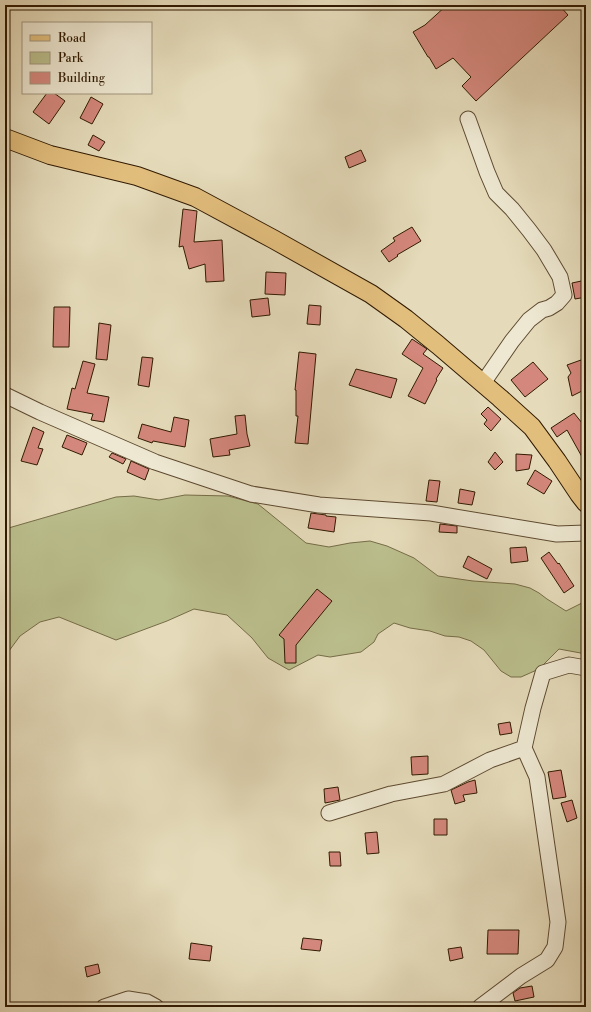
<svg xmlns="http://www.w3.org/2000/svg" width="591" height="1012" viewBox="0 0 591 1012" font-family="'Libre Bodoni',serif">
<rect width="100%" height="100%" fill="#e5dbba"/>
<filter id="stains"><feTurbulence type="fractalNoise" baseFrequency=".005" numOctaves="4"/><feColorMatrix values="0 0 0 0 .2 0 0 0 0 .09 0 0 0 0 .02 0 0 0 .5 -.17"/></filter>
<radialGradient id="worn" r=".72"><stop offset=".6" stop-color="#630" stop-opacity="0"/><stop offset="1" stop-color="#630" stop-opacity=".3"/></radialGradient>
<path fill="#babe8c" stroke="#766c47" d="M 185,495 L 228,496 L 258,504 L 306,543 L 329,547 L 350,543 L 370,541 L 387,546 L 414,558 L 438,576 L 473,581 L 515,584 L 530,588 L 539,593 L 547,599 L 566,611 L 582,603 L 586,598 L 586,654 L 559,649 L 539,669 L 521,677 L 511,677 L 501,671 L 484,650 L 471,641 L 459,637 L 445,636 L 430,631 L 410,628 L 394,623 L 378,634 L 374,642 L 361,652 L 330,657 L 318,655 L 289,670 L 268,658 L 252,638 L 227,615 L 194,609 L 167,621 L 116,640 L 59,617 L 40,622 L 20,636 L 6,655 L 5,655 L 5,529 L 116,497 L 134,496 L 159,500 Z"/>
<path fill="#d4877c" stroke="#311a02" d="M 447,5 L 559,5 L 568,15 L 476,101 L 462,86 L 471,77 L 453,58 L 436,69 L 429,57 L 428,57 L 413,32 L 425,25 Z
M 47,93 L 54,93 L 65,101 L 49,124 L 33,112 Z
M 91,97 L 103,104 L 92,124 L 80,118 Z
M 93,135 L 105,142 L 99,151 L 88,145 Z
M 361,150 L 366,161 L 349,168 L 345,157 Z
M 183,209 L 197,211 L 194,242 L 222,240 L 224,281 L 206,282 L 205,264 L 189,269 L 183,246 L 179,247 Z
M 412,227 L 421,241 L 397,255 L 398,256 L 389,262 L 381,251 L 395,241 L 393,238 Z
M 266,272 L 286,273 L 285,295 L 265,294 Z
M 586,280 L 586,297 L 575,299 L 572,283 Z
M 268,298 L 270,315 L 252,317 L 250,300 Z
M 309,305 L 321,306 L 320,325 L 307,324 Z
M 54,307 L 70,307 L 69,347 L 53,347 Z
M 99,323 L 111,325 L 107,360 L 96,359 Z
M 412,339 L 427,349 L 423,354 L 443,368 L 436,379 L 437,380 L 425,404 L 408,396 L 423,368 L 402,354 Z
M 299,352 L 316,354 L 308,444 L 295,443 L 298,416 L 296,416 L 296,390 L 295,390 Z
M 142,357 L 153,358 L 149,387 L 138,385 Z
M 586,358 L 586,389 L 572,396 L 568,377 L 571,373 L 567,365 L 581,360 L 581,361 Z
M 83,361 L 95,364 L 87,393 L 109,397 L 104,422 L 91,420 L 93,414 L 67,409 L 72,388 L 75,389 Z
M 533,362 L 548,379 L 525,397 L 511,380 Z
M 356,369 L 397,379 L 391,398 L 349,385 Z
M 488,407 L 501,419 L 491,431 L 484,424 L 487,420 L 481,414 Z
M 574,413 L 586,428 L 586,464 L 567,430 L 557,437 L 551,428 Z
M 245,415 L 247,434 L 250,446 L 229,450 L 230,455 L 213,457 L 210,439 L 237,434 L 235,416 Z
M 174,417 L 189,420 L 185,447 L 153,441 L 152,443 L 138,438 L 142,424 L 171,432 Z
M 33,427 L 44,432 L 38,448 L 43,449 L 37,465 L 21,461 Z
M 67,435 L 87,443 L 82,455 L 62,447 Z
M 495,452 L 503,462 L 495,470 L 488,462 Z
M 112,453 L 126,459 L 123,464 L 109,457 Z
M 516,454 L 532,455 L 529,469 L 516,471 Z
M 131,461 L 149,469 L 145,480 L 127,472 Z
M 535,470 L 552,481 L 544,494 L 527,484 Z
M 429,480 L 440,481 L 437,502 L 426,501 Z
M 460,489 L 475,492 L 472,505 L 458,503 Z
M 311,513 L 326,515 L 326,516 L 336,517 L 334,532 L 308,528 Z
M 440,524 L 457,526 L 457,533 L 439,532 Z
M 526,547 L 528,561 L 511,563 L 510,548 Z
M 549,552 L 558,564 L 559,563 L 574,586 L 564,593 L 541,558 Z
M 468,556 L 492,569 L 487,579 L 463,567 Z
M 317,589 L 332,601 L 296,645 L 296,663 L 285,663 L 284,639 L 279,635 Z
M 510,722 L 512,733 L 500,735 L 498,724 Z
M 428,756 L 428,774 L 412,775 L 411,757 Z
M 561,770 L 566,797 L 553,799 L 548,772 Z
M 475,780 L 477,793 L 463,795 L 465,801 L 455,804 L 451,790 L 468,782 Z
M 338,787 L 340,800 L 325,803 L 324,789 Z
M 572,800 L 577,818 L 567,822 L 561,803 Z
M 434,819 L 447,819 L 447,835 L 434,835 Z
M 377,832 L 379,853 L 367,854 L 365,833 Z
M 329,852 L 340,852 L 341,866 L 330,866 Z
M 488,930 L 519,930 L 518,954 L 487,954 Z
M 303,938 L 322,940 L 320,951 L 301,949 Z
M 191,943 L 212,946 L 210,961 L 189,959 Z
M 461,947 L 463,958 L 450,961 L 448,949 Z
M 98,964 L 100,973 L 87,977 L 85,967 Z
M 532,986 L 534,997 L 515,1001 L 513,993 L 520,988 Z"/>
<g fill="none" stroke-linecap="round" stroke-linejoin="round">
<g stroke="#5e4a30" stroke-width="17">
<path id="minor" d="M 468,119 L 487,172 L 496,193 L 512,209 L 529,230 L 544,250 L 560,277 L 564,295 L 557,303 L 549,308 L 542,310 L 529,320 L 512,341 L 483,383
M 5,395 L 40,412 L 155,462 L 251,494 L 319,505 L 431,513 L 557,534 L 586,533
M 329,813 L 391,794 L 444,784 L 490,760 L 524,748
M 104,1007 L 128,999 L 147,1002 L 156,1007
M 480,1007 L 521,976 L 547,960 L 555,947 L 558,922 L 537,777 L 524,748 L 533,708 L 543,673 L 569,665 L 586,668"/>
</g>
<g stroke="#311a02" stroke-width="20">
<path id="major" d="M 5,138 L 50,155 L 137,176 L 195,197 L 273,239 L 371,294 L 406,319 L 438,345 L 500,398 L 532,427 L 557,461 L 579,494 L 586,503"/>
</g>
<use href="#minor" stroke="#eee8d2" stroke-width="15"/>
<use href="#major" stroke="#e2be7d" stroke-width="18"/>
</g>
<rect width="591" height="1012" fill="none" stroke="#e5dbba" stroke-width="20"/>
<rect x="6" y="6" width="579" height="1000" fill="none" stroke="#311a02" stroke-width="2"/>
<rect x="10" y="10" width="571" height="992" fill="none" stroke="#311a02"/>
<rect x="22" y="22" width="130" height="72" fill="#eee8d2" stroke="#a2967f"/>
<rect x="30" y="35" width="20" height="6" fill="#e2be7d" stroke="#a2967f"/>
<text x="58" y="42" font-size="12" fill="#311a02">Road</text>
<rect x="30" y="52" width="20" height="12" fill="#babe8c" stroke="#a2967f"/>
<text x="58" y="62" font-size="12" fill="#311a02">Park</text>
<rect x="30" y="72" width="20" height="12" fill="#d4877c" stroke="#a2967f"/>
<text x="58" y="82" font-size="12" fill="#311a02">Building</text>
<rect width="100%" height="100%" filter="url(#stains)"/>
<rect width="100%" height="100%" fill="url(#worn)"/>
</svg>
